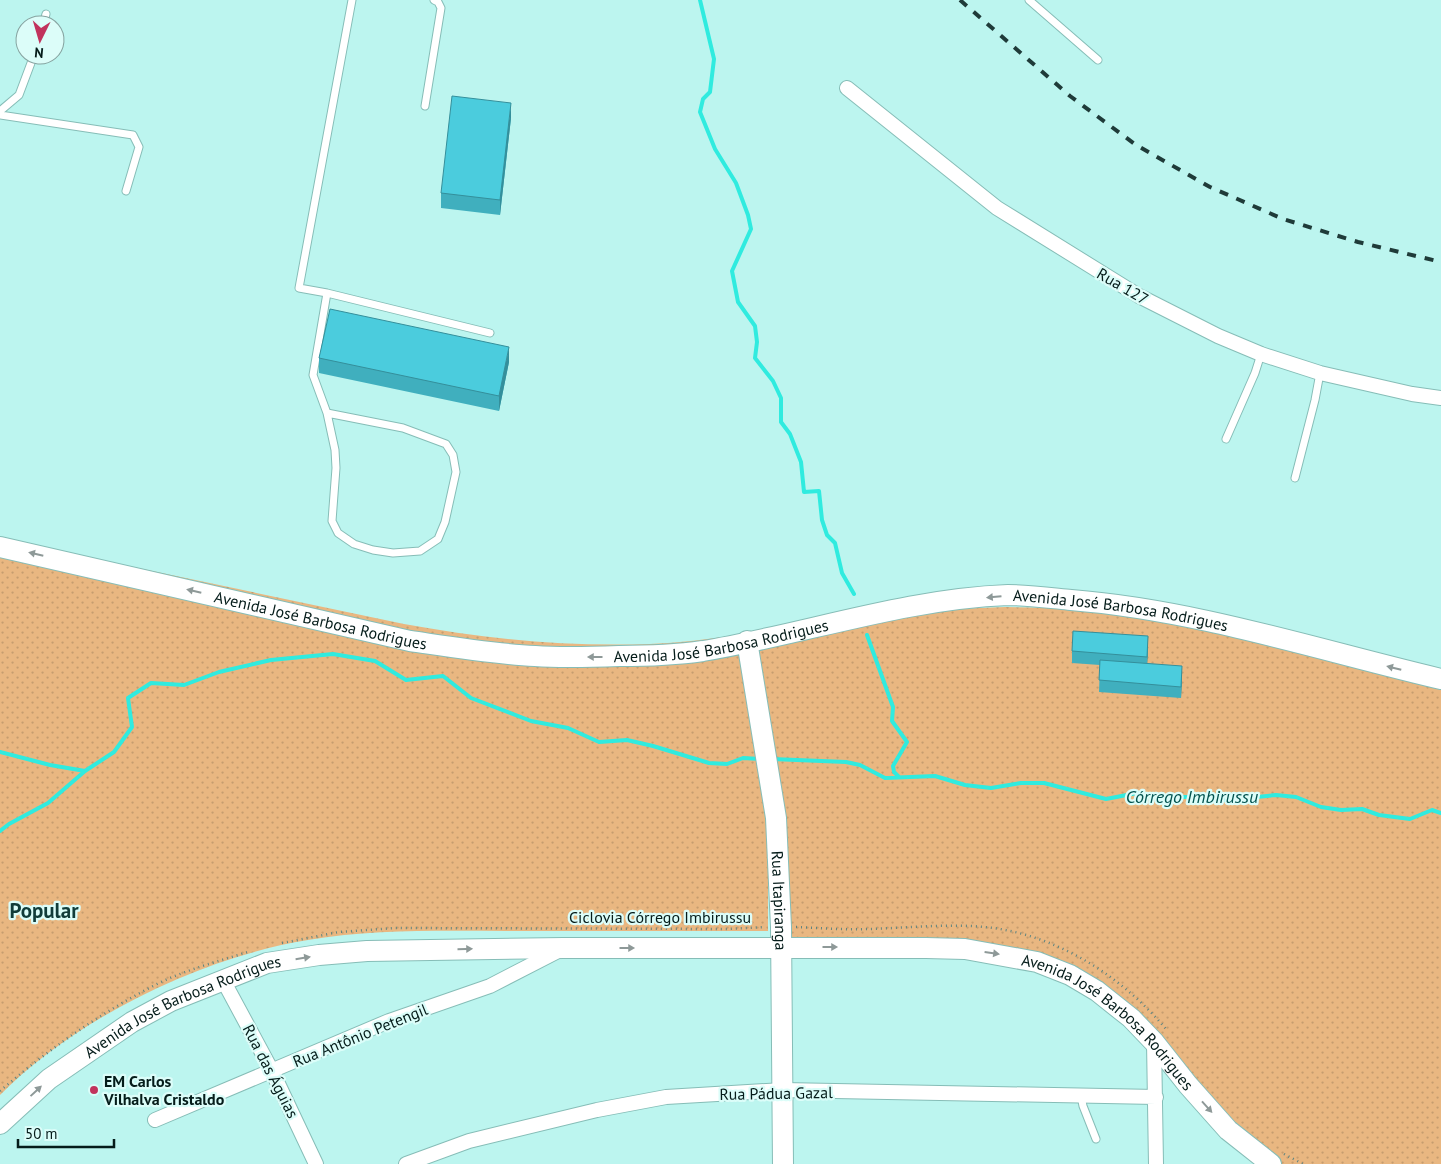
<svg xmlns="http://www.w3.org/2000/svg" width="1441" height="1164" viewBox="0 0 1441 1164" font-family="'PT Sans',sans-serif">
<defs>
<pattern id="park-dots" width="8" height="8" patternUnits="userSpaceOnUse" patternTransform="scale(1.25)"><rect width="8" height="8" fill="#e9b781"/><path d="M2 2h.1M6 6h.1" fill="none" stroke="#c69d6f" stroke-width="1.8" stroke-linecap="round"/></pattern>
</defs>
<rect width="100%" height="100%" fill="#bcf5ef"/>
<path fill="url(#park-dots)" d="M 0,539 L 404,624 C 486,639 567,647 650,644 C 679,643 708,639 737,635 L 764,805 L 768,844 L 768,931 C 681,931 594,931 507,931 C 441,931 374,929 308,940 C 202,957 76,1018 0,1095 Z
M 1005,607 L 1058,608 L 1171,622 L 1441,686 L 1441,1164 L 1254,1164 L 1224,1139 L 1130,1020 L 1041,964 L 771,946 L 771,858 L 768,819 L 740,649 L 897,617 L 954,609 Z"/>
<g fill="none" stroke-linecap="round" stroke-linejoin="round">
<path stroke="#30ebdf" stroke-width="4" d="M 700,0 L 714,59 L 710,92 L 703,99 L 700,112 L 715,149 L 736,183 L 748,215 L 751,229 L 732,271 L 738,302 L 755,326 L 757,342 L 755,358 L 773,381 L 781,398 L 781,422 L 790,434 L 801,462 L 804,492 L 819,491 L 822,520 L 827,535 L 835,543 L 842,573 L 854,594
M 867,635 L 893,707 L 892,721 L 907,742 L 893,766 L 894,772 L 899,777
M 0,752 L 50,765 L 85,771
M 772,759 L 846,762 L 860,765 L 885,778 L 935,776 L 965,785 L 991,788 L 1021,783 L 1044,783 L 1106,799 L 1137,793 L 1165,797 L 1198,797 L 1226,800 L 1276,795 L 1296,797 L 1321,807 L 1341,810 L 1362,809 L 1379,815 L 1410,819 L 1432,810 L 1441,813
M 0,831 L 9,824 L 48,803 L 85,771 L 114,752 L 132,727 L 128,698 L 151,683 L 184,685 L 219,672 L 271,660 L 333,654 L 375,661 L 406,680 L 443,676 L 471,698 L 531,721 L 568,728 L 599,742 L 627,740 L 653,746 L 709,763 L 727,764 L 743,758 L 760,759"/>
<g stroke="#86bdb7" stroke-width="9">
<path id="lane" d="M 1029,0 L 1098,60
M 43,25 L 46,14
M 425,106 L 441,8 L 438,2 L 434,0
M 0,111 L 19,95 L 34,55
M 0,115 L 133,135 L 139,147 L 126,191
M 327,293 L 490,333
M 327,413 L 335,450 L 336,468 L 332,521 L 338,533 L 354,544 L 373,550 L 393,553 L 420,551 L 438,539 L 445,522 L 456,472 L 453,455 L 446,444 L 403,428 L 327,413 L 313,375 L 327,293 L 299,288 L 352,0
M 1226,439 L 1255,373 L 1261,354
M 1295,478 L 1315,400 L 1320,373
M 1081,1096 L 1083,1106 L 1096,1139"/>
</g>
<g stroke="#86bdb7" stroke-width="16">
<path id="street" d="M 847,88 L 997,208 L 1139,296 L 1218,336 L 1261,354 L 1320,373 L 1412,394 L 1441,398
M 223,980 L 272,1071 L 316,1164
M 1154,1042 L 1156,1164
M 155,1120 L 389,1021 L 490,986 L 560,950
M 406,1164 L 469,1141 L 597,1110 L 666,1097 L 783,1090 L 1156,1097"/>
</g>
<g stroke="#86bdb7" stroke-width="22">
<g id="secondary">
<path id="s1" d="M 0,547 L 410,641 C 451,647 493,654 535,656 C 563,658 591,657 619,656 C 647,656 675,655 703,651 C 805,634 904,599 1008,595 C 1029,595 1051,598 1071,600 C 1197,610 1318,650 1441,679"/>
<path id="s2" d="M 747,641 L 776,818 L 781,927 L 783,1164"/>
<path id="s3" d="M 0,1124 L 49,1079 L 132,1022 L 171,1001 L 267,963 L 319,955 L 367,951 L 564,948 L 926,948 L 965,949 L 1037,962 L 1070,975 L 1097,991 L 1131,1018 L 1154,1042 L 1188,1085 L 1228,1130 L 1271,1164"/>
</g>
</g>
<path stroke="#5d8480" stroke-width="2.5" stroke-dasharray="1 4" stroke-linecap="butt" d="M 796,927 C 820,928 844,930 868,929 C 912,928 957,922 1000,929 C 1065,940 1124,979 1166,1029
M 282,943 L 339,932 L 395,928 L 727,929 L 765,927
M 0,1091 C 49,1049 103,1011 161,982 C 189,969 219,961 248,952
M 1284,1154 L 1303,1164"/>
<use href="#lane" stroke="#fff" stroke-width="7"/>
<use href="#street" stroke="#fff" stroke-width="14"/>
<use href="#secondary" stroke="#fff" stroke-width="20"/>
<path stroke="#1f3b39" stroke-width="4" stroke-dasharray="9 9" stroke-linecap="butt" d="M 960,0 L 1070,96 L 1136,145 L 1210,187 L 1283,219 L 1358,242 L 1441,262"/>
</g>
<path fill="#40afbe" d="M 511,118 L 500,215 L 441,208 L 441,193 Z
M 319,358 L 509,362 L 499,411 L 319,373 Z
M 1148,648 L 1147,664 L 1182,678 L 1181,698 L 1099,692 L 1100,665 L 1072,663 L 1072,651 Z"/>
<path fill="#348f9b" d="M 511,103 L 511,118 L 500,215 L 500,200 Z
M 509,347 L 509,362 L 499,411 L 499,396 Z
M 1148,636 L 1148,648 L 1147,668 L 1147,657 Z
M 1182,666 L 1182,678 L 1181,698 L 1181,687 Z"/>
<path fill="#4bccdd" stroke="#348f9b" d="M 452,96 L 511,103 L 500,200 L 441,193 Z
M 330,309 L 509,347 L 499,396 L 319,358 Z
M 1073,631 L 1148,636 L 1147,657 L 1072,651 Z
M 1100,660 L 1182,666 L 1181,687 L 1099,680 Z"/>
<defs><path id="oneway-solid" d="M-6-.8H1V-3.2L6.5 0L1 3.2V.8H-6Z" transform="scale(1.25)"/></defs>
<g fill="#8e9998">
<use href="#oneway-solid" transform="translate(36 554) rotate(-167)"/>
<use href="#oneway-solid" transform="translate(194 591) rotate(-167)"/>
<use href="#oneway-solid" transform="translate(994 597) rotate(175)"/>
<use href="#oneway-solid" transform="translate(595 657) rotate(180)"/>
<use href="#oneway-solid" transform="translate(1394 668) rotate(-166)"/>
<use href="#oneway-solid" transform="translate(830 947)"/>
<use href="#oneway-solid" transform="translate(627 948)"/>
<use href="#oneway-solid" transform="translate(465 949) rotate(-1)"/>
<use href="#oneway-solid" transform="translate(992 953) rotate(8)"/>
<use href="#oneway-solid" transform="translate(303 958) rotate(-9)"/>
<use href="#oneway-solid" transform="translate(36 1091) rotate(-43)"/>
<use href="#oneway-solid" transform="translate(1207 1107) rotate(48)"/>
</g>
<circle fill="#c1335d" stroke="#dcfdf9" stroke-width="2" cx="94" cy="1090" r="5"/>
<g text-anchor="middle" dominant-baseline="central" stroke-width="4.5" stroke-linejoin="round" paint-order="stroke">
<g font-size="16" fill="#051c1a" stroke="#dcfdf9">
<text transform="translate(1123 286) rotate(30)">Rua 127</text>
<text stroke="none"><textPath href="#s1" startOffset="1139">Avenida José Barbosa Rodrigues</textPath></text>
<text stroke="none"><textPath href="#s1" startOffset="329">Avenida José Barbosa Rodrigues</textPath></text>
<text stroke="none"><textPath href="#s1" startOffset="734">Avenida José Barbosa Rodrigues</textPath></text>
<text stroke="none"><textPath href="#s2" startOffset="262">Rua Itapiranga</textPath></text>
<text x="660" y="917">Ciclovia Córrego Imbirussu</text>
<text stroke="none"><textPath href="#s3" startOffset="220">Avenida José Barbosa Rodrigues</textPath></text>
<text stroke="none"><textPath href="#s3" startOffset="1180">Avenida José Barbosa Rodrigues</textPath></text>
<text transform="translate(360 1035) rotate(-22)">Rua Antônio Petengil</text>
<text transform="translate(271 1071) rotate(63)">Rua das Águias</text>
<text transform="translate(776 1093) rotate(-1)">Rua Pádua Gazal</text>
</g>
<g font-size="16" font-weight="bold" fill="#051c1a" stroke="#dcfdf9" text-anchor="start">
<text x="104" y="1081">EM Carlos<tspan x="104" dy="18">Vilhalva Cristaldo</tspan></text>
</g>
<g font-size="18" font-style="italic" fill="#02524e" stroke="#dcfdf9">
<text x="1192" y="796">Córrego Imbirussu</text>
</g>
<g font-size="21" font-weight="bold" fill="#113c39" stroke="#dcfdf9">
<text x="44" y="910">Popular</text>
</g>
</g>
<g transform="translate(40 40) rotate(185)"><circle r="24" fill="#dcfdf9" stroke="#86a3a0"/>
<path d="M0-4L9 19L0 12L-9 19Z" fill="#c1335d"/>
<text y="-8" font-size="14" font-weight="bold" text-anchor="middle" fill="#051c1a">N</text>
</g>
<path d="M18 1139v8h96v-8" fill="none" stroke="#051c1a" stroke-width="2.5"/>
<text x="25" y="1139" font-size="15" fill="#051c1a" stroke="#dcfdf9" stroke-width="4" paint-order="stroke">50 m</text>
</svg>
